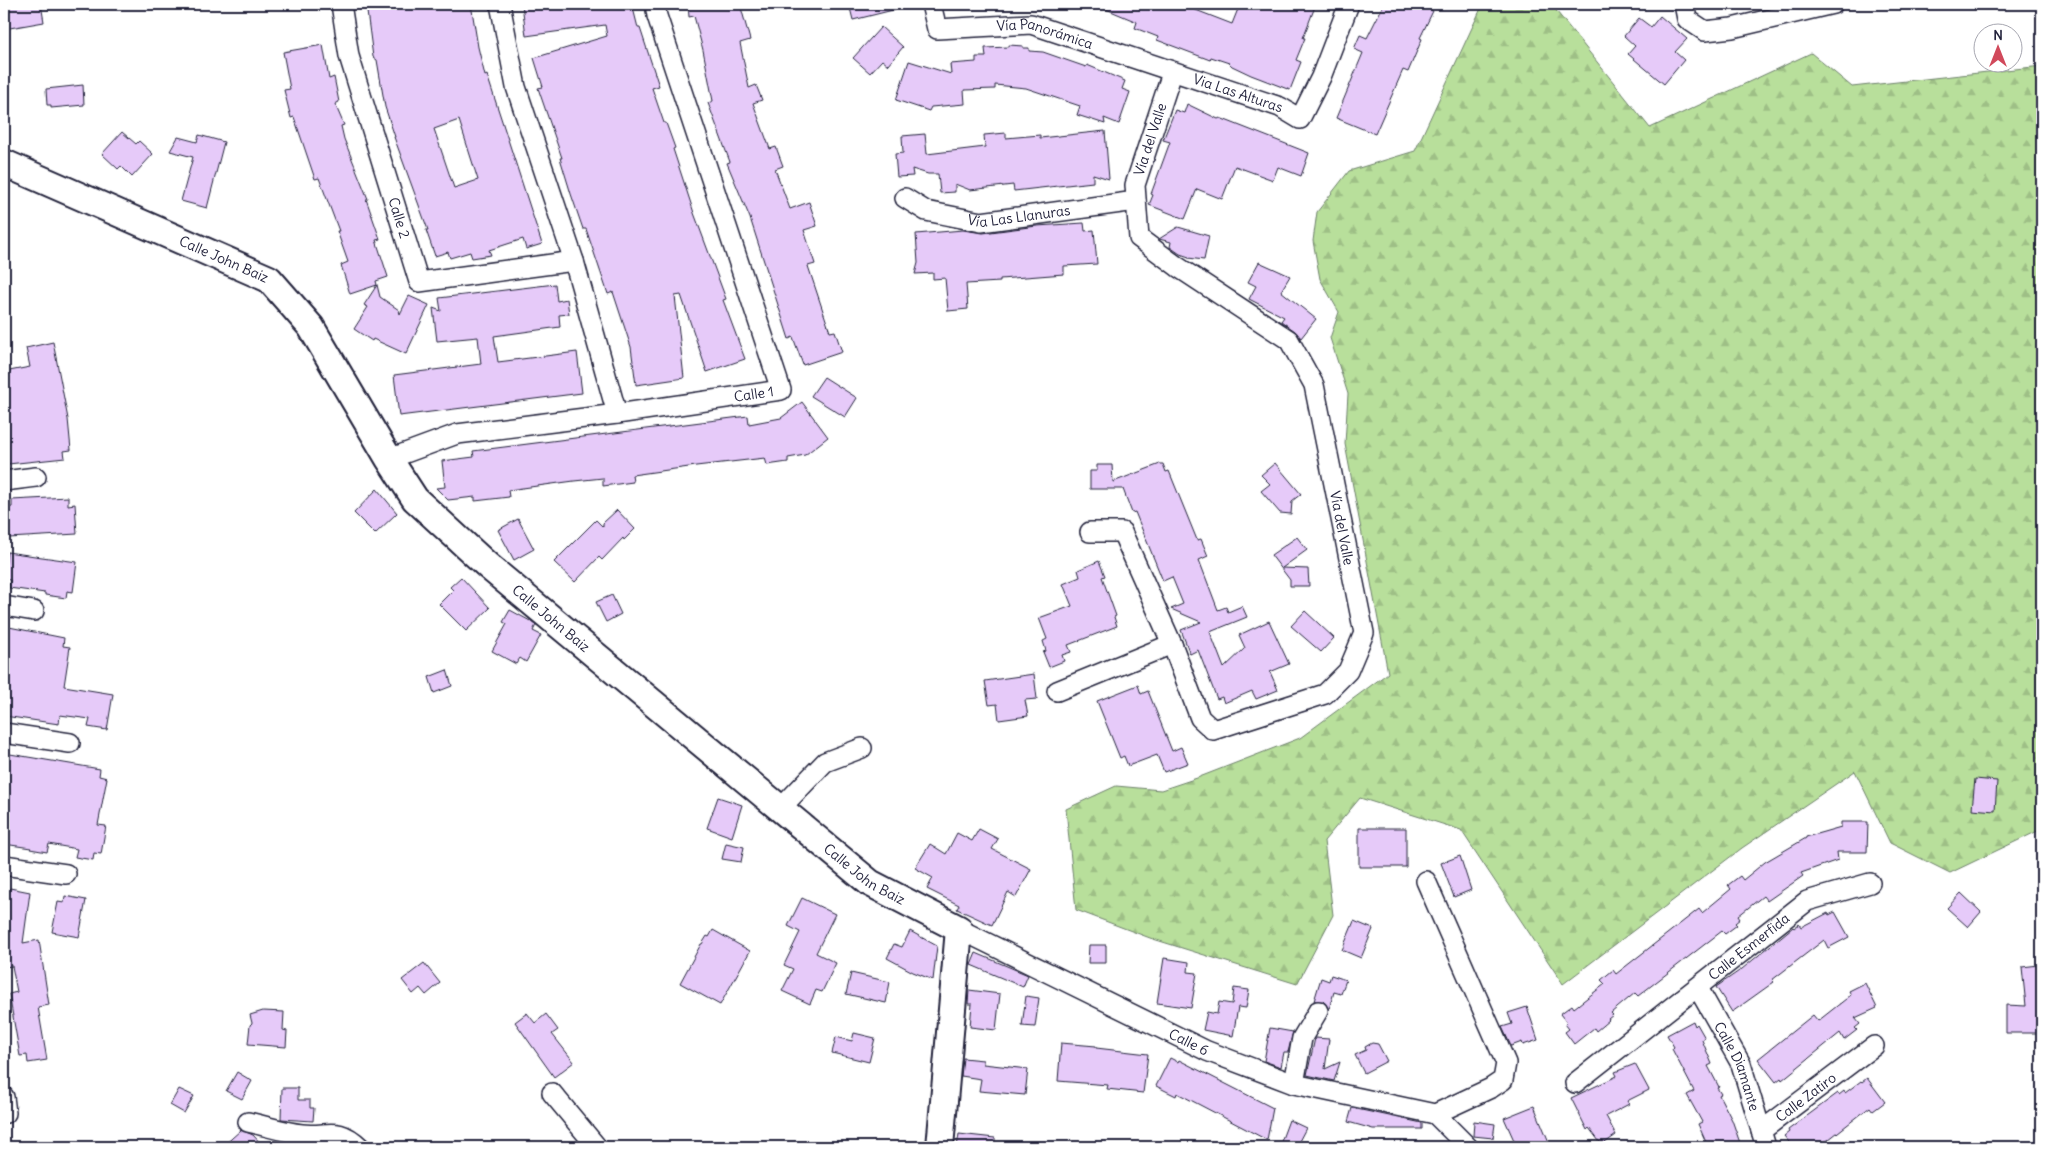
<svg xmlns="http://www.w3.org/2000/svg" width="2046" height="1151" viewBox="0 0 2046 1151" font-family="Delius,sans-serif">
<defs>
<pattern id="forest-firs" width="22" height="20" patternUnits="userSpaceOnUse" patternTransform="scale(1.25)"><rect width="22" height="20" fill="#b8df9b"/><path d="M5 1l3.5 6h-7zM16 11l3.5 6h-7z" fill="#9ebf86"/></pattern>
</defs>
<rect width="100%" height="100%" fill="#fff"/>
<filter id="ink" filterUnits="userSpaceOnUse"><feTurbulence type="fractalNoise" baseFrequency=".02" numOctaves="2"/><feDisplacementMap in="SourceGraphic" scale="10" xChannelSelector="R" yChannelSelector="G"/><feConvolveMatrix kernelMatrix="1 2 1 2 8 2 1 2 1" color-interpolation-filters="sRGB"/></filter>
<g filter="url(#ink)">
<path fill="url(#forest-firs)" stroke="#6d806b" d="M 1483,4 L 1553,4 L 1557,12 L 1650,128 L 1811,53 L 1852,87 L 2042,66 L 2042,829 L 1950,873 L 1890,843 L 1855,771 L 1742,848 L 1563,984 L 1461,830 L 1360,798 L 1324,841 L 1333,915 L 1297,984 L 1150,938 L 1076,910 L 1066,809 L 1116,786 L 1161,790 L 1197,778 L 1300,738 L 1388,673 L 1345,444 L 1348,394 L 1330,338 L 1339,312 L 1320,279 L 1313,241 L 1317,212 L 1349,171 L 1415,151 Z"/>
<path fill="#e6caf9" stroke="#22223b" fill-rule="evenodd" d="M 4,4 L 41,4 L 44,22 L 4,29 Z
M 366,4 L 471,4 L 478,47 L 485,76 L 487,75 L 542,244 L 526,249 L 523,239 L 489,250 L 491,255 L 472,258 L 470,252 L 450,258 L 448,252 L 435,256 L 426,230 L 428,230 L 394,137 L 395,137 L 385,107 L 377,60 L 373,57 ZM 459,120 L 478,180 L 454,188 L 434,129 Z
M 522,4 L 632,4 L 638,28 L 640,28 L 659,86 L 652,88 L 664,123 L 666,123 L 675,148 L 673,149 L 694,213 L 726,299 L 723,300 L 745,359 L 707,372 L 681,295 L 675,296 L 684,378 L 636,385 L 631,347 L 613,292 L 608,294 L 586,229 L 583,229 L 571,194 L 560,158 L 562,158 L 538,88 L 543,87 L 534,58 L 607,36 L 605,25 L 526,36 Z
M 688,4 L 740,4 L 750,40 L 740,43 L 749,88 L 756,85 L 762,100 L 753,103 L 770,149 L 776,147 L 783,166 L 775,169 L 790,209 L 809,202 L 817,226 L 804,230 L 815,264 L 808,266 L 830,332 L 835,331 L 842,352 L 803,365 L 793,337 L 789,339 L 750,218 L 727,163 L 730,162 L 708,103 L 713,101 L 703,50 L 694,16 L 689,17 Z
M 849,4 L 897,4 L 897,9 L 853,20 Z
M 1094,4 L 1189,4 L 1188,7 L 1232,24 L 1240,4 L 1316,4 L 1303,38 L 1305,38 L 1296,60 L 1301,62 L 1290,90 L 1251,75 L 1232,66 L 1229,63 L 1211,57 L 1210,60 L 1157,40 L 1158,37 L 1135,28 L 1137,22 Z
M 1384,4 L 1418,4 L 1433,11 L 1420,38 L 1422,39 L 1408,72 L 1403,70 L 1375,134 L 1336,118 L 1363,53 L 1354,49 L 1360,35 L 1367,38 Z
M 1660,16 L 1687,39 L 1675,52 L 1684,60 L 1664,84 L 1628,54 L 1635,46 L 1624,36 L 1639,18 L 1651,27 Z
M 881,27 L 903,47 L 888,65 L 882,60 L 870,73 L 853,58 Z
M 323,45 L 329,79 L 334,77 L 339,102 L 335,104 L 344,125 L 341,126 L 344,139 L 368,199 L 366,199 L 380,239 L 376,240 L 388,277 L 376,281 L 377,285 L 350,294 L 341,265 L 348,262 L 337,231 L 339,231 L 319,178 L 315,179 L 294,117 L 291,118 L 284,90 L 290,89 L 283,52 Z
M 1009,45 L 1023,46 L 1023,48 L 1029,48 L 1029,51 L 1043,52 L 1086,67 L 1087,65 L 1125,81 L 1122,89 L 1130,92 L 1119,124 L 1104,118 L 1105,124 L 1077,115 L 1080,106 L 1026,88 L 995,85 L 995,89 L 964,90 L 965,104 L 931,107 L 929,111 L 896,100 L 909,61 L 951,74 L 950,64 L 976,62 L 976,57 L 986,57 L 985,48 L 1009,47 Z
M 83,85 L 84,105 L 51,108 L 51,105 L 47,105 L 46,89 Z
M 1187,104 L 1218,119 L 1220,118 L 1309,153 L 1301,176 L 1278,167 L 1273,180 L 1235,166 L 1222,199 L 1197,189 L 1185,219 L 1149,205 L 1153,195 L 1151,194 L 1170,142 L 1163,140 L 1175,110 L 1184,113 Z
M 1105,131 L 1109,179 L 1093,174 L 1093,182 L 1014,191 L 1013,185 L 970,190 L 955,184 L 955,192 L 940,193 L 938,174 L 928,174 L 912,169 L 913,176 L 897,177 L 895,154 L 903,153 L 902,136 L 925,134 L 927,154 L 985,147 L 984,135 L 1006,133 L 1006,138 L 1040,135 L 1040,138 Z
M 122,132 L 136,144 L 139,141 L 153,154 L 132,177 L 121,166 L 118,169 L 102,154 Z
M 199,135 L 224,142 L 207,208 L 181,201 L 193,157 L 170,151 L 178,137 L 197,142 Z
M 1084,223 L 1085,231 L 1094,230 L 1097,264 L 1064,266 L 1064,274 L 1000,279 L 1000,282 L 966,284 L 968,309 L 948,311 L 945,278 L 933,279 L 933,273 L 915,274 L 918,263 L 916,234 L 963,230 L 983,233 L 1037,226 Z
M 1178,227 L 1209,236 L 1204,260 L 1188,258 L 1189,257 L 1180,254 L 1170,247 L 1171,242 L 1159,239 Z
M 1259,262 L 1290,276 L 1281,291 L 1316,319 L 1301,338 L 1295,331 L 1281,321 L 1284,317 L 1249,299 L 1256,286 L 1248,282 Z
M 555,284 L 557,301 L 567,299 L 569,314 L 559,315 L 560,327 L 494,336 L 498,362 L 577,352 L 582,393 L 399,416 L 394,375 L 481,364 L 478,337 L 437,341 L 433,308 L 441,311 L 439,298 Z
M 377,285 L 380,297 L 399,310 L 400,314 L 409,296 L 429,305 L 406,354 L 373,339 L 372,341 L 354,329 L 368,307 L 364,305 Z
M 53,342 L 68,419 L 71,450 L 64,451 L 65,458 L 8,464 L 7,457 L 4,458 L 4,372 L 30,367 L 26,348 Z
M 824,377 L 857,398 L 845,417 L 811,396 Z
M 802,402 L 828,437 L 805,455 L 788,458 L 788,462 L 767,465 L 765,458 L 696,466 L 632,475 L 633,482 L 603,486 L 603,478 L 574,481 L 508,490 L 509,497 L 475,501 L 475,497 L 448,500 L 436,488 L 445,487 L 442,461 L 474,457 L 473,451 L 748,416 L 749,424 L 781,418 Z
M 1275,463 L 1301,494 L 1292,501 L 1291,514 L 1280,513 L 1261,491 L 1270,484 L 1261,475 Z
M 1160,464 L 1163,464 L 1166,472 L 1169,471 L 1197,540 L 1201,539 L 1208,556 L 1199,560 L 1218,610 L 1226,607 L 1228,612 L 1242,606 L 1247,617 L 1210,632 L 1224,668 L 1245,648 L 1239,635 L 1269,621 L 1289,664 L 1270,672 L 1278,690 L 1256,699 L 1252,691 L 1224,703 L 1222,697 L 1217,699 L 1198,650 L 1190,654 L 1181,630 L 1201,622 L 1171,609 L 1183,604 L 1172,577 L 1163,581 L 1135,512 L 1132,513 L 1123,489 L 1090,489 L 1090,471 L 1097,471 L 1097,465 L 1112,465 L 1113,482 Z
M 377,489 L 397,513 L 375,534 L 354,513 Z
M 68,497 L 68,505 L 75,504 L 77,534 L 9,538 L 6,508 L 12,507 L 12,500 Z
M 617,510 L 635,529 L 624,540 L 623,538 L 602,560 L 599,557 L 575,582 L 554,562 L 596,520 L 603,527 L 603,523 Z
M 518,519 L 534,549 L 514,560 L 498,530 Z
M 1297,537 L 1307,550 L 1282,568 L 1308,569 L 1309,586 L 1290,586 L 1290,580 L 1271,555 Z
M 7,552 L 77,562 L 73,592 L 67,591 L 66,598 L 45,595 L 45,593 L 9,588 L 10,580 L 4,579 Z
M 1099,561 L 1105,576 L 1102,577 L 1116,616 L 1114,617 L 1117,626 L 1068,645 L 1071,652 L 1062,655 L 1064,661 L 1049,667 L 1043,652 L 1046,651 L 1043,641 L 1047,639 L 1039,618 L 1072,606 L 1063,584 L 1080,577 L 1078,570 Z
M 461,577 L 490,608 L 466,631 L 439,604 L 453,590 L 450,587 Z
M 612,595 L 621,614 L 606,622 L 596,602 Z
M 510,610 L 532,622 L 536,625 L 533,631 L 541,635 L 526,662 L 520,658 L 516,664 L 492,651 L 507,624 L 503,622 Z
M 1305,611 L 1334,638 L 1321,652 L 1291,626 Z
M 9,627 L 64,638 L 63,646 L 70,647 L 64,686 L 113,694 L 107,730 L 88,727 L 90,719 L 60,715 L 59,724 L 4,716 L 4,633 L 8,634 Z
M 447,670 L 452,686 L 434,693 L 429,677 Z
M 1034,674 L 1037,699 L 1025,700 L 1028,716 L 999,720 L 997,704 L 989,705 L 985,681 Z
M 1138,685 L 1141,694 L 1148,691 L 1172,751 L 1181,747 L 1188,763 L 1164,772 L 1157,755 L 1128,766 L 1124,756 L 1120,758 L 1097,701 Z
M 4,753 L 100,769 L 99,776 L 107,778 L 98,825 L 106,826 L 101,854 L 94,853 L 93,860 L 75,857 L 77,849 L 49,844 L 47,852 L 30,849 L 31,848 L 4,844 Z
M 1975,779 L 1997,781 L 1995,811 L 1972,809 Z
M 718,797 L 742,805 L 732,837 L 707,828 Z
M 1841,822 L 1868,822 L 1867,852 L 1837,852 L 1838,860 L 1801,873 L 1803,876 L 1767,901 L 1763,896 L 1738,916 L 1740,919 L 1735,923 L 1737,925 L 1725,934 L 1722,931 L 1638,996 L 1635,993 L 1611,1013 L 1613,1015 L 1608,1019 L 1609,1020 L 1596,1031 L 1594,1028 L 1574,1044 L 1565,1032 L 1569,1029 L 1565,1024 L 1567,1023 L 1560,1014 L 1572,1005 L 1574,1008 L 1605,984 L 1601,980 L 1613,970 L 1616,974 L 1699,909 L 1702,913 L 1731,889 L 1728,885 L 1740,876 L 1743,880 L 1765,862 L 1806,838 L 1806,837 L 1841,827 Z
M 1359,828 L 1406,828 L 1406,867 L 1359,867 Z
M 979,829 L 998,839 L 992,849 L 1031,869 L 1016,897 L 1008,892 L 992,925 L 957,909 L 959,905 L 927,889 L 933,878 L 915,868 L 930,844 L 946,854 L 957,833 L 972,841 Z
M 726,843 L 744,847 L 741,862 L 722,859 Z
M 1460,856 L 1471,890 L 1454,897 L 1441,863 Z
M 10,888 L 30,892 L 23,943 L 39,940 L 49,1005 L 38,1007 L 47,1060 L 28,1063 L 27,1055 L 20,1056 L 9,994 L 17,992 L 12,966 L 5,967 L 4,960 L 4,895 L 8,896 Z
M 1961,893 L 1981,912 L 1968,927 L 1947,908 Z
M 65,896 L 86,900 L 79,937 L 52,932 L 58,902 L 64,903 Z
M 802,898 L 835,914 L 816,953 L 836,963 L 822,992 L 816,990 L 810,1004 L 782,991 L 793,969 L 784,965 L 800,932 L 788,926 Z
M 1835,912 L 1849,937 L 1828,948 L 1824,940 L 1772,980 L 1774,982 L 1732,1012 L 1716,987 L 1742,969 L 1793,927 L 1794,928 L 1799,924 L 1801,927 L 1828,913 L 1829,915 Z
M 1354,921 L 1373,929 L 1361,958 L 1342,950 Z
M 713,930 L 750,951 L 720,1005 L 680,983 L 701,944 L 702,944 L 707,936 L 709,937 Z
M 910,931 L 937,946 L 933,980 L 913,972 L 887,958 L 894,944 L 902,947 Z
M 1089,945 L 1106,945 L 1106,963 L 1088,963 Z
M 976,953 L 1028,975 L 1023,987 L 971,965 Z
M 1164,958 L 1189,962 L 1188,972 L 1197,973 L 1191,1008 L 1157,1003 Z
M 424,963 L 440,983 L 426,995 L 420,988 L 413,994 L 402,980 Z
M 2039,965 L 2041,987 L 2040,1033 L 2006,1033 L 2006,1005 L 2026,1006 L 2022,967 Z
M 851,973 L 890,982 L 886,1003 L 846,994 Z
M 1331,975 L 1346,980 L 1341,994 L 1334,992 L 1329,1009 L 1323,1001 L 1314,1001 L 1321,978 L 1329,981 Z
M 1865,983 L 1877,1008 L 1855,1018 L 1860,1024 L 1855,1028 L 1857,1030 L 1844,1040 L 1840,1033 L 1782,1080 L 1781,1078 L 1776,1082 L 1758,1059 L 1813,1015 L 1818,1021 L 1851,995 L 1849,991 Z
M 1234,988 L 1249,990 L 1246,1008 L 1238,1007 L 1233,1036 L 1203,1030 L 1207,1012 L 1217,1014 L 1219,1002 L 1232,1004 Z
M 969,990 L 1000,994 L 996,1030 L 970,1027 L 972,1004 L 968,1004 Z
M 1026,996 L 1039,998 L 1035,1027 L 1022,1026 Z
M 1527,1007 L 1538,1040 L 1523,1045 L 1522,1042 L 1511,1046 L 1502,1027 L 1512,1024 L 1508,1013 Z
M 263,1011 L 284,1012 L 283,1030 L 287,1031 L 286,1047 L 248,1044 L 250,1025 L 252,1023 L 250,1015 Z
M 527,1013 L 535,1023 L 546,1014 L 558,1030 L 552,1034 L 574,1062 L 554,1077 L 515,1022 Z
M 1693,1021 L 1695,1026 L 1697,1024 L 1705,1038 L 1702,1040 L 1712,1064 L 1708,1066 L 1719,1087 L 1717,1088 L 1721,1094 L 1719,1095 L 1732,1120 L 1740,1143 L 1738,1143 L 1739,1147 L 1708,1147 L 1698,1124 L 1702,1122 L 1687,1095 L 1694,1091 L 1672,1049 L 1674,1047 L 1667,1035 Z
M 1270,1028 L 1293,1032 L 1288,1052 L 1284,1052 L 1281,1067 L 1264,1061 Z
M 854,1033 L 875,1038 L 869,1062 L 832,1053 L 836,1037 L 852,1041 Z
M 1315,1038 L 1329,1039 L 1325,1069 L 1340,1062 L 1334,1081 L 1307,1075 Z
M 1061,1043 L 1096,1046 L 1096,1048 L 1148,1054 L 1143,1093 L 1107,1089 L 1108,1085 L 1058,1081 Z
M 1372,1043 L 1378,1044 L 1387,1061 L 1364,1073 L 1355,1055 L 1366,1050 L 1365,1047 Z
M 963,1058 L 983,1060 L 983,1064 L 1028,1069 L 1025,1095 L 979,1091 L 981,1079 L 961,1076 Z
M 1170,1058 L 1178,1062 L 1179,1060 L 1273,1108 L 1267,1140 L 1177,1093 L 1176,1096 L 1156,1086 Z
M 1635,1064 L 1649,1090 L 1627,1101 L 1629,1104 L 1606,1116 L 1616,1135 L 1602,1145 L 1589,1128 L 1587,1130 L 1571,1098 L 1617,1076 L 1615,1072 Z
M 237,1072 L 252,1081 L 242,1099 L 226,1091 Z
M 1867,1078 L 1885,1102 L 1873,1111 L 1870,1107 L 1819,1147 L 1793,1147 L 1784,1136 L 1789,1132 L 1788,1130 L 1838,1093 L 1839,1095 L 1844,1091 L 1845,1093 L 1861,1081 L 1862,1082 Z
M 282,1088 L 298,1088 L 298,1100 L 310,1100 L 310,1108 L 314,1108 L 313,1121 L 281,1119 Z
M 179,1089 L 194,1096 L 184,1113 L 170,1105 Z
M 1534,1106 L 1549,1142 L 1537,1147 L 1517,1147 L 1504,1118 Z
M 1352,1108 L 1422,1123 L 1422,1129 L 1373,1129 L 1348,1122 Z
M 1289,1120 L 1306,1128 L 1296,1147 L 1279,1147 Z
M 1474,1121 L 1495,1124 L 1493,1138 L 1473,1136 Z
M 241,1130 L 253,1135 L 264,1147 L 222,1147 Z
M 959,1134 L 995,1138 L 995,1147 L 957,1147 Z"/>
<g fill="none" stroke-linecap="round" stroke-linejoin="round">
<g stroke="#22223b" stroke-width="22">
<g id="street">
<path id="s1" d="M 341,4 L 349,56 L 419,282 L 574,261 L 516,87 L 500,4"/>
<path id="s2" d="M 931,4 L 937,29 L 1031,24 L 1280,107 L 1300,119 L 1321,77 L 1349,4"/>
<path d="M 1684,4 L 1687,19 L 1705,31 L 1732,28 L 1833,4"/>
<path id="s3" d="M 905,198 L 926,211 L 981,222 L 1136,201"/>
<path d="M 574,261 L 617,414"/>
<path id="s4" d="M 389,459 L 457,434 L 617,414 L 781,390 L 657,16 L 655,4"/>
<path d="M 4,481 L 36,477"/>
<path id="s5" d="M 1090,532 L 1122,532 L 1172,644 L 1200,718 L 1213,730 L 1325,694 L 1348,671 L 1364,633 L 1314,385 L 1289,340 L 1178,267 L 1139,238 L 1135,185 L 1172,73"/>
<path d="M 4,606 L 34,611"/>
<path d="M 1057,691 L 1172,644"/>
<path d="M 4,733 L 70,743"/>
<path d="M 780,809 L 825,762 L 862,748"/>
<path d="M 4,865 L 66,874"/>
<path id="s6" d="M 959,929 L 1207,1051 L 1294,1084 L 1435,1114 L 1491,1088 L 1503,1080 L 1506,1063 L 1426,881"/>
<path id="s7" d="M 1698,988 L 1741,1064 L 1766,1147"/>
<path id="s8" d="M 1575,1083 L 1807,901 L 1870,883"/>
<path d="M 1294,1084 L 1302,1038 L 1318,1011"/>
<path d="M 552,1093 L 597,1147"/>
<path d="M 4,1097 L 6,1113"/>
<path d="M 1435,1114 L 1468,1147"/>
<path d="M 248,1122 C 266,1126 284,1132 302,1134 C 328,1137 337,1125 360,1147"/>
<path id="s9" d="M 1761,1131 L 1874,1046"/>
</g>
</g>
<g stroke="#22223b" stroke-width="30">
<g id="secondary">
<path id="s10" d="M 4,163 L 269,279 L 311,327 L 389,459 L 415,499 L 488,566 L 870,883 L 959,929 L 940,1147"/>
</g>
</g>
<use href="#street" stroke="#fff" stroke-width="19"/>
<use href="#secondary" stroke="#fff" stroke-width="26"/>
</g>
</g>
<g text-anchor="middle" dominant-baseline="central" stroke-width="4" stroke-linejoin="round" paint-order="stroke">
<g font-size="14" fill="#22223b" stroke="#fff">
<text stroke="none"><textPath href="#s2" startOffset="135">Vía Panorámica</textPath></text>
<text stroke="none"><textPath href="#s2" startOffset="338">Via Las Alturas</textPath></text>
<text stroke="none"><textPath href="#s5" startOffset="1030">Vía del Valle</textPath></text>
<text stroke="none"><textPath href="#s3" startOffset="119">Vía Las Llanuras</textPath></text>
<text stroke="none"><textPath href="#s1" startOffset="222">Calle 2</textPath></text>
<text stroke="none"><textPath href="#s10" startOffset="240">Calle John Baiz</textPath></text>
<text stroke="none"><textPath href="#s4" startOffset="372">Calle 1</textPath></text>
<text transform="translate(1342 528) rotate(79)">Vía del Valle</text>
<text stroke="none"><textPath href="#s10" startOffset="735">Calle John Baiz</textPath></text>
<text stroke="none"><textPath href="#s10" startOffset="1140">Calle John Baiz</textPath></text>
<text stroke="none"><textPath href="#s8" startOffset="221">Calle Esmerfida</textPath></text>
<text stroke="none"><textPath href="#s6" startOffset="256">Calle 6</textPath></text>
<text stroke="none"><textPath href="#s7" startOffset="88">Calle Diamante</textPath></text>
<text stroke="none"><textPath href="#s9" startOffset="56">Calle Zatiro</textPath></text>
</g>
</g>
<rect width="2046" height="1151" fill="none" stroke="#fff" stroke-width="20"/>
<rect x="10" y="10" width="2026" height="1131" fill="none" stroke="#22223b" stroke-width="2" filter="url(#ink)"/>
<g transform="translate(1998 48)"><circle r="24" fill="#ffffff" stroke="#a7a7b1"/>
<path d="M0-4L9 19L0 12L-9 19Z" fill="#d1495b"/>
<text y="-8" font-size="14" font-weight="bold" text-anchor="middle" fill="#22223b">N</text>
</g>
</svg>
